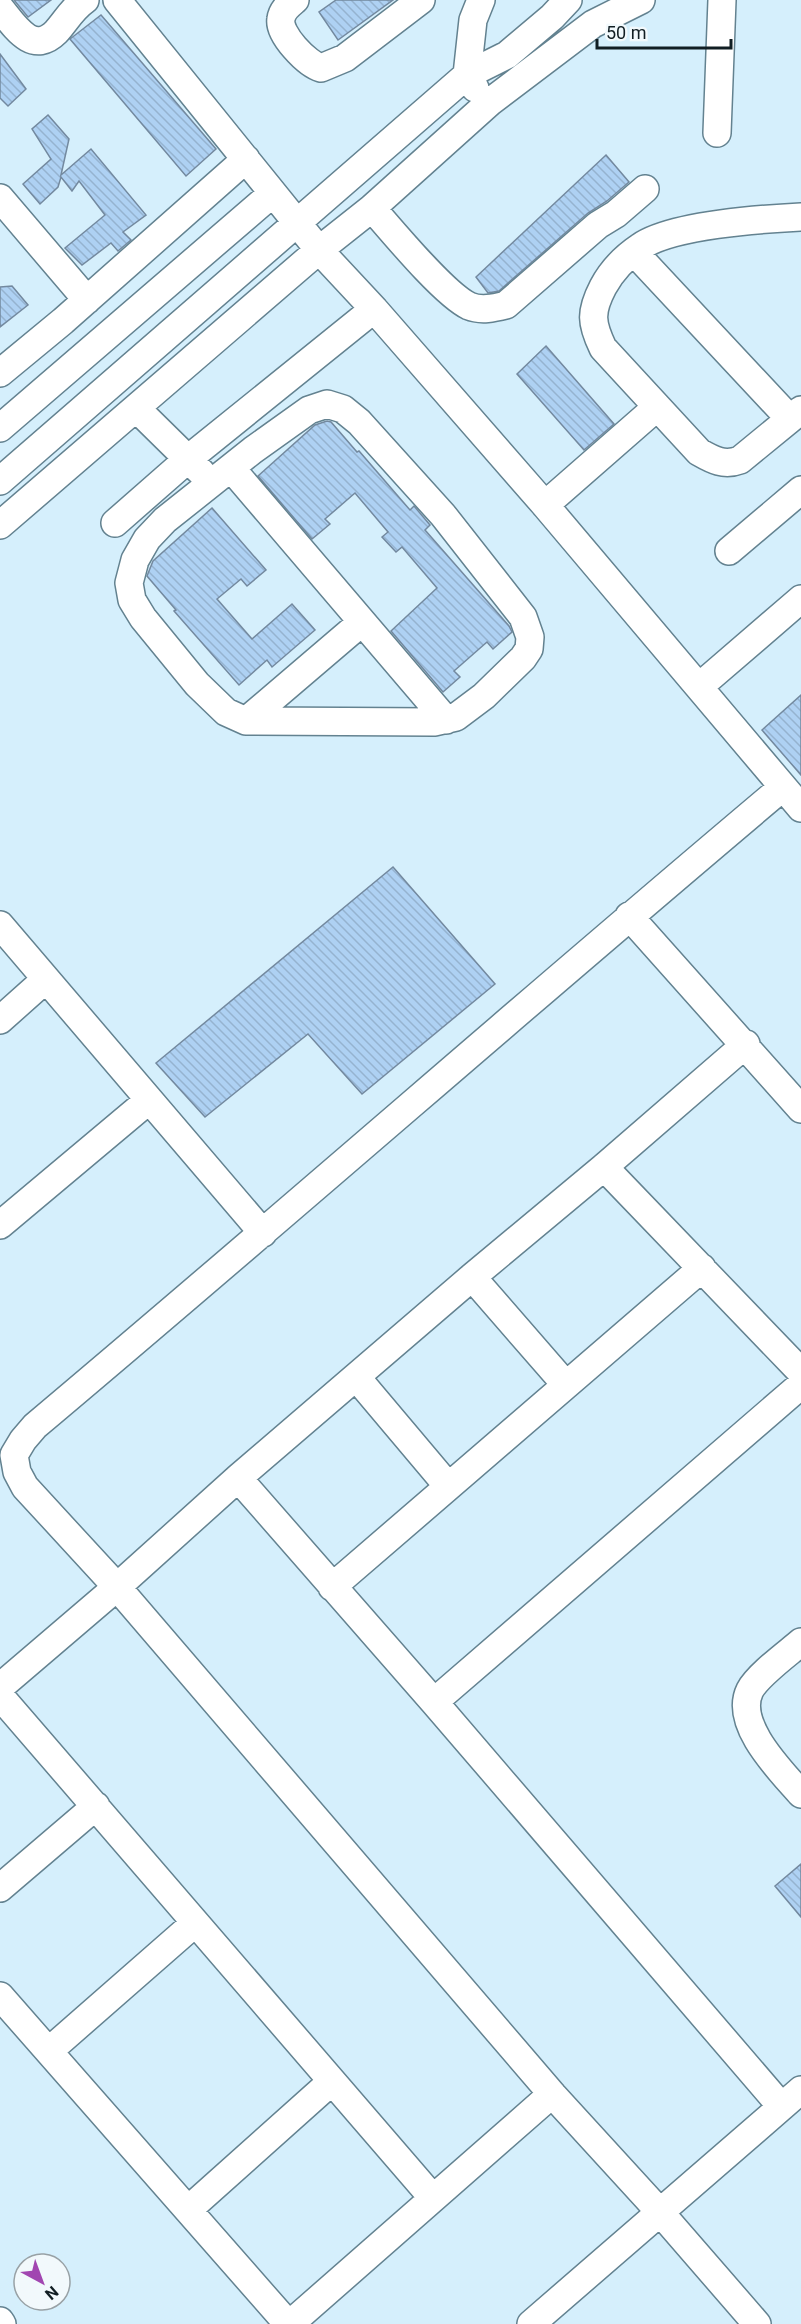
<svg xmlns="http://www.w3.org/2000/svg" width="801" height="2324" viewBox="0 0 801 2324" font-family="Roboto,sans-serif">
<defs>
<pattern id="building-back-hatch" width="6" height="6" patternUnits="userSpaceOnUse" patternTransform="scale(1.5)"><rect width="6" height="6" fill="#aed1f3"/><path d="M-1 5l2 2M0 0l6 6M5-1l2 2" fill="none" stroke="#95b3d0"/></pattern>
</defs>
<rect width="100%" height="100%" fill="#d5effc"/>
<path fill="url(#building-back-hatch)" stroke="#73899f" stroke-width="1.5" d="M 14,0 L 51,0 L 28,17 Z
M 336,0 L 393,0 L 338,40 L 319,12 Z
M 101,15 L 216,149 L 186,176 L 70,39 Z
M 0,54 L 26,89 L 8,106 L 0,98 Z
M 48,115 L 69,139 L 61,175 L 91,149 L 146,215 L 123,232 L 131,240 L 118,251 L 111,243 L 82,265 L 65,248 L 105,215 L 79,181 L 72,191 L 61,177 L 58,187 L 40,204 L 23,184 L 51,159 L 32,129 Z
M 606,155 L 629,182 L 607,201 L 588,213 L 499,291 L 488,293 L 476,277 Z
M 12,286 L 28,305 L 0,327 L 0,287 Z
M 546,346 L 614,424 L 584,450 L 517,374 Z
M 327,421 L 331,422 L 357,452 L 359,451 L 410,510 L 414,506 L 430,525 L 425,530 L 509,626 L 512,632 L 493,649 L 487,642 L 454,671 L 460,677 L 443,692 L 391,631 L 437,588 L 402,547 L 396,552 L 382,537 L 388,532 L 355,493 L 325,519 L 330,524 L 312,539 L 258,476 L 315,425 Z
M 212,508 L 266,570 L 247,586 L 241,579 L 217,599 L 252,639 L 292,604 L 315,630 L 272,667 L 267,660 L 239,685 L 174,611 L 176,610 L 147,576 L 153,561 Z
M 801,695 L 801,775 L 762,730 Z
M 393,867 L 495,984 L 362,1094 L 308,1034 L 205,1117 L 156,1063 Z
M 801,1864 L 801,1917 L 775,1886 Z"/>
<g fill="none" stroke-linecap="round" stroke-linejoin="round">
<g stroke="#638290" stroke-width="30">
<path id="minor" d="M 117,0 L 319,250 L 374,309 L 545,505 L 801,808
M 295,0 C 289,5 282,10 281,19 C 278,34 307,64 321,68 L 345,58 L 421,0
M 0,8 C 14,25 32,56 56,32 C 66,21 72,9 85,0
M 475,88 L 467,75 L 473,20 L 481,0
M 717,133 L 722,0
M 0,198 L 87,300
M 372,208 C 393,232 444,294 469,306 C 481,311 494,308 506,305 L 598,225 L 616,214 L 645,189
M 801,217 C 761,219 671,225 640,247 C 625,257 611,272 603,287 C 590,312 591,323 603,348 L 699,452 C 713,460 724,466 740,460 L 801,410
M 634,252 L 790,419
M 0,373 L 63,321 L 246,159
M 327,404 L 343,409 L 359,422 L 443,515 L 523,617 L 530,637 L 529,649 L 523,658 L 484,696 L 456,717 L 434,722 L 246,721 L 226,712 L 197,684 L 143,618 L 132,600 L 129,583 L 135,560 L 147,539 L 165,520 L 253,450 L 309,410 Z
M 136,408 L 201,472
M 0,428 L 273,193
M 231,468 L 446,720
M 0,481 L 467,75 L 507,55 L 552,17 L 568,0
M 545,505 L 657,407
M 115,523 L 188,459 L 374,309
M 0,525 L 319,250 L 372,208 L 490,102 L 593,24 L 641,0
M 729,551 L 801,490
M 700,686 L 801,599
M 246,721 L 362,622
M 629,916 L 801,1109
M 0,925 L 263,1233
M 0,1020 L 46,979
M 604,1167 L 801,1372
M 0,1225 L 149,1100
M 472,1277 L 566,1385
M 357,1378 L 448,1486
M 238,1478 L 434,1702 L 781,2106
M 332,1587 L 702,1268
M 801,1642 C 787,1654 758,1675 750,1690 C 733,1724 781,1771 801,1794
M 0,1687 L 117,1587 L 238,1478 L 472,1277 L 604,1167 L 746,1044
M 0,1696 L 432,2197
M 434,1702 L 801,1385
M 0,1888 L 96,1806
M 0,1996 L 288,2324
M 50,2050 L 195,1923
M 189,2209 L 331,2082
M 0,2321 L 2,2324
M 290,2324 L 552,2094
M 531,2324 L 801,2090
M 757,2324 L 659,2211 L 552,2094 L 117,1587 L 25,1487 L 17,1472 L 14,1455 L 23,1440 L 35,1426 C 286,1215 532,998 783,787"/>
</g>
<use href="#minor" stroke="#fff" stroke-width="27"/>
</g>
<g transform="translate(42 2282) rotate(139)"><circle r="28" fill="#f2f9fc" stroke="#98a1a5" stroke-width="1.5"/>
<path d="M0-4.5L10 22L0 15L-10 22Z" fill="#a146b1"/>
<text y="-9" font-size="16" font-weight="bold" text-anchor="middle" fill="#111e23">N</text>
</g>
<path d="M597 39v9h134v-9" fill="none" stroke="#111e23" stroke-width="3"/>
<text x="606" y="39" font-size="18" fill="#111e23" stroke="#f2f9fc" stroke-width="4.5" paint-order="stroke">50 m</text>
</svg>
